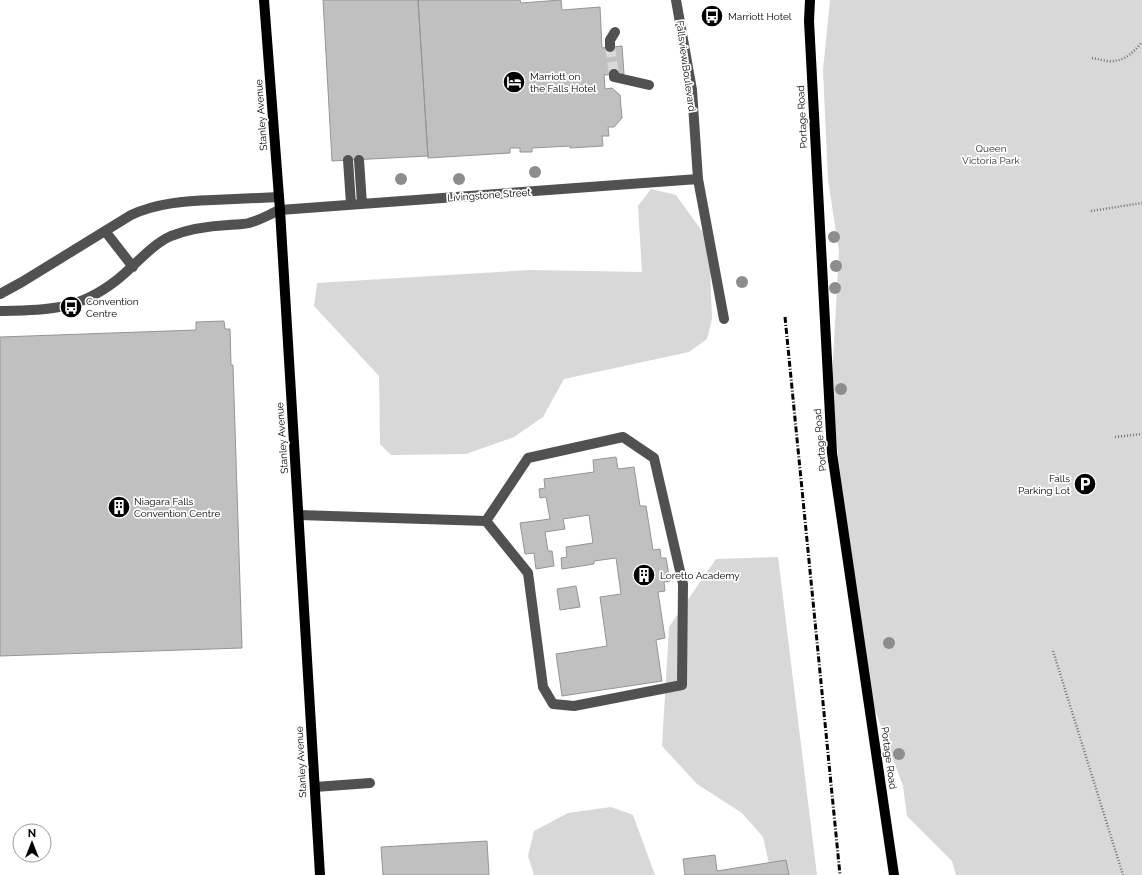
<svg xmlns="http://www.w3.org/2000/svg" width="1142" height="875" viewBox="0 0 1142 875" font-family="Raleway,sans-serif">
<rect width="100%" height="100%" fill="#fff"/>
<path fill="#d8d8d8" d="M 830,0 L 1142,0 L 1142,875 L 956,875 L 952,861 L 907,816 L 903,786 L 866,686 L 831,397 L 839,251 L 828,180 L 823,70 Z
M 651,189 L 676,195 L 709,241 L 712,319 L 707,339 L 689,352 L 564,379 L 543,417 L 514,437 L 466,454 L 391,455 L 380,444 L 379,376 L 314,306 L 317,283 L 530,270 L 642,272 L 638,206 Z
M 778,557 L 817,875 L 767,875 L 770,868 L 763,837 L 742,813 L 697,784 L 662,746 L 669,627 L 716,559 Z
M 611,807 L 633,815 L 655,875 L 534,875 L 528,856 L 534,831 L 568,813 Z"/>
<path fill="#c0c0c0" stroke="#959595" d="M 323,0 L 418,0 L 428,156 L 332,161 Z
M 418,0 L 520,0 L 521,3 L 561,0 L 562,10 L 600,7 L 602,48 L 622,46 L 624,74 L 604,75 L 605,89 L 612,88 L 620,95 L 622,118 L 614,127 L 608,127 L 609,136 L 602,136 L 603,146 L 570,148 L 570,146 L 532,148 L 532,152 L 520,152 L 520,148 L 510,148 L 510,153 L 428,158 Z
M 224,321 L 225,329 L 230,329 L 231,365 L 233,365 L 242,648 L 0,656 L 0,337 L 196,330 L 196,322 Z
M 616,457 L 618,469 L 634,467 L 640,506 L 646,506 L 653,550 L 660,549 L 661,558 L 666,558 L 670,581 L 664,582 L 665,591 L 658,592 L 665,638 L 656,640 L 662,681 L 562,696 L 556,654 L 607,646 L 600,597 L 621,594 L 616,558 L 594,561 L 594,564 L 562,569 L 561,558 L 567,557 L 566,547 L 593,543 L 589,515 L 563,519 L 565,529 L 545,532 L 548,551 L 552,551 L 554,566 L 536,569 L 534,553 L 525,554 L 520,523 L 550,519 L 546,497 L 540,498 L 539,489 L 545,488 L 544,479 L 594,472 L 593,460 Z
M 576,586 L 580,607 L 560,610 L 557,589 Z
M 487,841 L 489,875 L 383,875 L 381,847 Z
M 715,855 L 717,871 L 786,860 L 789,875 L 684,875 L 685,875 L 683,859 Z"/>
<g fill="none" stroke-linecap="round" stroke-linejoin="round">
<path stroke="#d9d9d9" stroke-width="10" stroke-dasharray="10 5" stroke-linecap="butt" d="M 610,47 L 614,74"/>
<path stroke="#737373" stroke-width="2.5" stroke-dasharray="1 2" stroke-linecap="butt" d="M 1092,58 C 1099,59 1107,62 1114,61 C 1126,60 1136,50 1142,42
M 1091,211 L 1142,203
M 1115,437 L 1142,434
M 1053,651 L 1123,875"/>
<path stroke="#515151" stroke-width="10" d="M 676,0 L 692,90 L 698,179 L 724,319
M 610,47 L 610,40 L 615,32
M 614,74 L 614,77 L 649,85
M 348,160 L 351,204
M 359,160 L 362,204
M 105,231 L 133,267
M 0,294 L 22,282 L 131,215 C 157,203 185,201 213,200 C 235,199 257,198 279,197
M 0,311 C 52,310 83,310 124,274 C 139,261 153,244 171,236 C 189,229 209,226 228,225 C 235,224 242,225 249,223 C 258,221 270,214 280,210 L 698,179
M 299,515 L 486,521 L 528,458 L 623,437 L 654,458 L 683,584 L 682,685 L 574,706 L 553,704 L 543,687 L 528,573 L 486,521
M 315,787 L 370,783"/>
<path stroke="#000" stroke-width="10" d="M 264,0 L 280,210 L 320,875
M 810,0 L 809,21 L 832,453 L 894,875"/>
<path stroke="#000" stroke-width="3" stroke-dasharray="6 2 1 2" stroke-linecap="butt" d="M 785,317 L 840,875"/>
</g>
<g fill="#8d8d8d">
<circle cx="535" cy="172" r="6"/>
<circle cx="401" cy="179" r="6"/>
<circle cx="459" cy="179" r="6"/>
<circle cx="834" cy="237" r="6"/>
<circle cx="836" cy="266" r="6"/>
<circle cx="742" cy="282" r="6"/>
<circle cx="835" cy="288" r="6"/>
<circle cx="841" cy="389" r="6"/>
<circle cx="889" cy="643" r="6"/>
<circle cx="899" cy="754" r="6"/>
</g>
<defs>
<g id="bus-disc" transform="scale(1.15)"><circle r="9.5" fill="#000" stroke="#fff"/><path d="M-5-6H5V4H4V6H2V4H-2V6H-4V4H-5ZM-3.5-4V0h7V-4ZM-3.5 1.2v1.5H-2V1.2ZM2 1.2v1.5H3.5V1.2Z" fill="#fff"/></g>
<g id="hotel-disc" transform="scale(1.15)"><circle r="9.5" fill="#000" stroke="#fff"/><path d="M-6-4.5h1.5V1H6V5H4.5V3h-9V5H-6ZM-4 0a1.8 1.8 0 1 1 3.6 0ZM.5 0V-2.5h3Q6-2.5 6 0Z" fill="#fff"/></g>
<g id="parking-disc" transform="scale(1.15)"><circle r="9.5" fill="#000" stroke="#fff"/><path d="M-3.5-5.5H1a3.5 3.5 0 0 1 0 7H-1V5.5H-3.5ZM-1-3.4V-.6H.8a1.4 1.4 0 0 0 0-2.8Z" fill="#fff"/></g>
<g id="building-disc" transform="scale(1.15)"><circle r="9.5" fill="#000" stroke="#fff"/><path d="M-4-6H4V6H1V3H-1V6H-4ZM-2.5-4.3h1.7v1.8h-1.7ZM.8-4.3h1.7v1.8H.8ZM-2.5-1h1.7V.8h-1.7ZM.8-1h1.7V.8H.8Z" fill="#fff"/></g>
</defs>
<g fill-rule="evenodd">
<use href="#bus-disc" x="712" y="16"/>
<use href="#hotel-disc" x="514" y="82"/>
<use href="#bus-disc" x="71" y="307"/>
<use href="#parking-disc" x="1085" y="484"/>
<use href="#building-disc" x="119" y="507"/>
<use href="#building-disc" x="644" y="575"/>
</g>
<g text-anchor="middle" dominant-baseline="central" stroke-width="3.5" stroke-linejoin="round" paint-order="stroke">
<g font-size="10" fill="#000" stroke="#fff" text-anchor="start">
<text x="728" y="16">Marriott Hotel</text>
<text x="530" y="76">Marriott on<tspan x="530" dy="12">the Falls Hotel</tspan></text>
<text x="86" y="301">Convention<tspan x="86" dy="12">Centre</tspan></text>
<text x="1070" y="478" text-anchor="end">Falls<tspan x="1070" dy="12">Parking Lot</tspan></text>
<text x="134" y="501">Niagara Falls<tspan x="134" dy="12">Convention Centre</tspan></text>
<text x="660" y="575">Loretto Academy</text>
</g>
<g font-size="10" fill="#000" stroke="#fff">
<text transform="translate(686 66) rotate(82)">Fallsview Boulevard</text>
<text transform="translate(261 115) rotate(-94)">Stanley Avenue</text>
<text transform="translate(802 117) rotate(-93)">Portage Road</text>
<text transform="translate(489 195) rotate(-4)">Livingstone Street</text>
<text transform="translate(282 438) rotate(-94)">Stanley Avenue</text>
<text transform="translate(820 440) rotate(-95)">Portage Road</text>
<text transform="translate(889 758) rotate(82)">Portage Road</text>
<text transform="translate(301 762) rotate(-93)">Stanley Avenue</text>
</g>
<g font-size="10" fill="#2f2f2f" stroke="#fff">
<text x="991" y="148">Queen<tspan x="991" dy="12">Victoria Park</tspan></text>
</g>
</g>
<g transform="translate(32 843)"><circle r="19" fill="#ffffff" stroke="#999999"/>
<path d="M0-3L7 15L0 10L-7 15Z" fill="#000000"/>
<text y="-6" font-size="11" font-weight="bold" text-anchor="middle" fill="#000000">N</text>
</g>
</svg>
